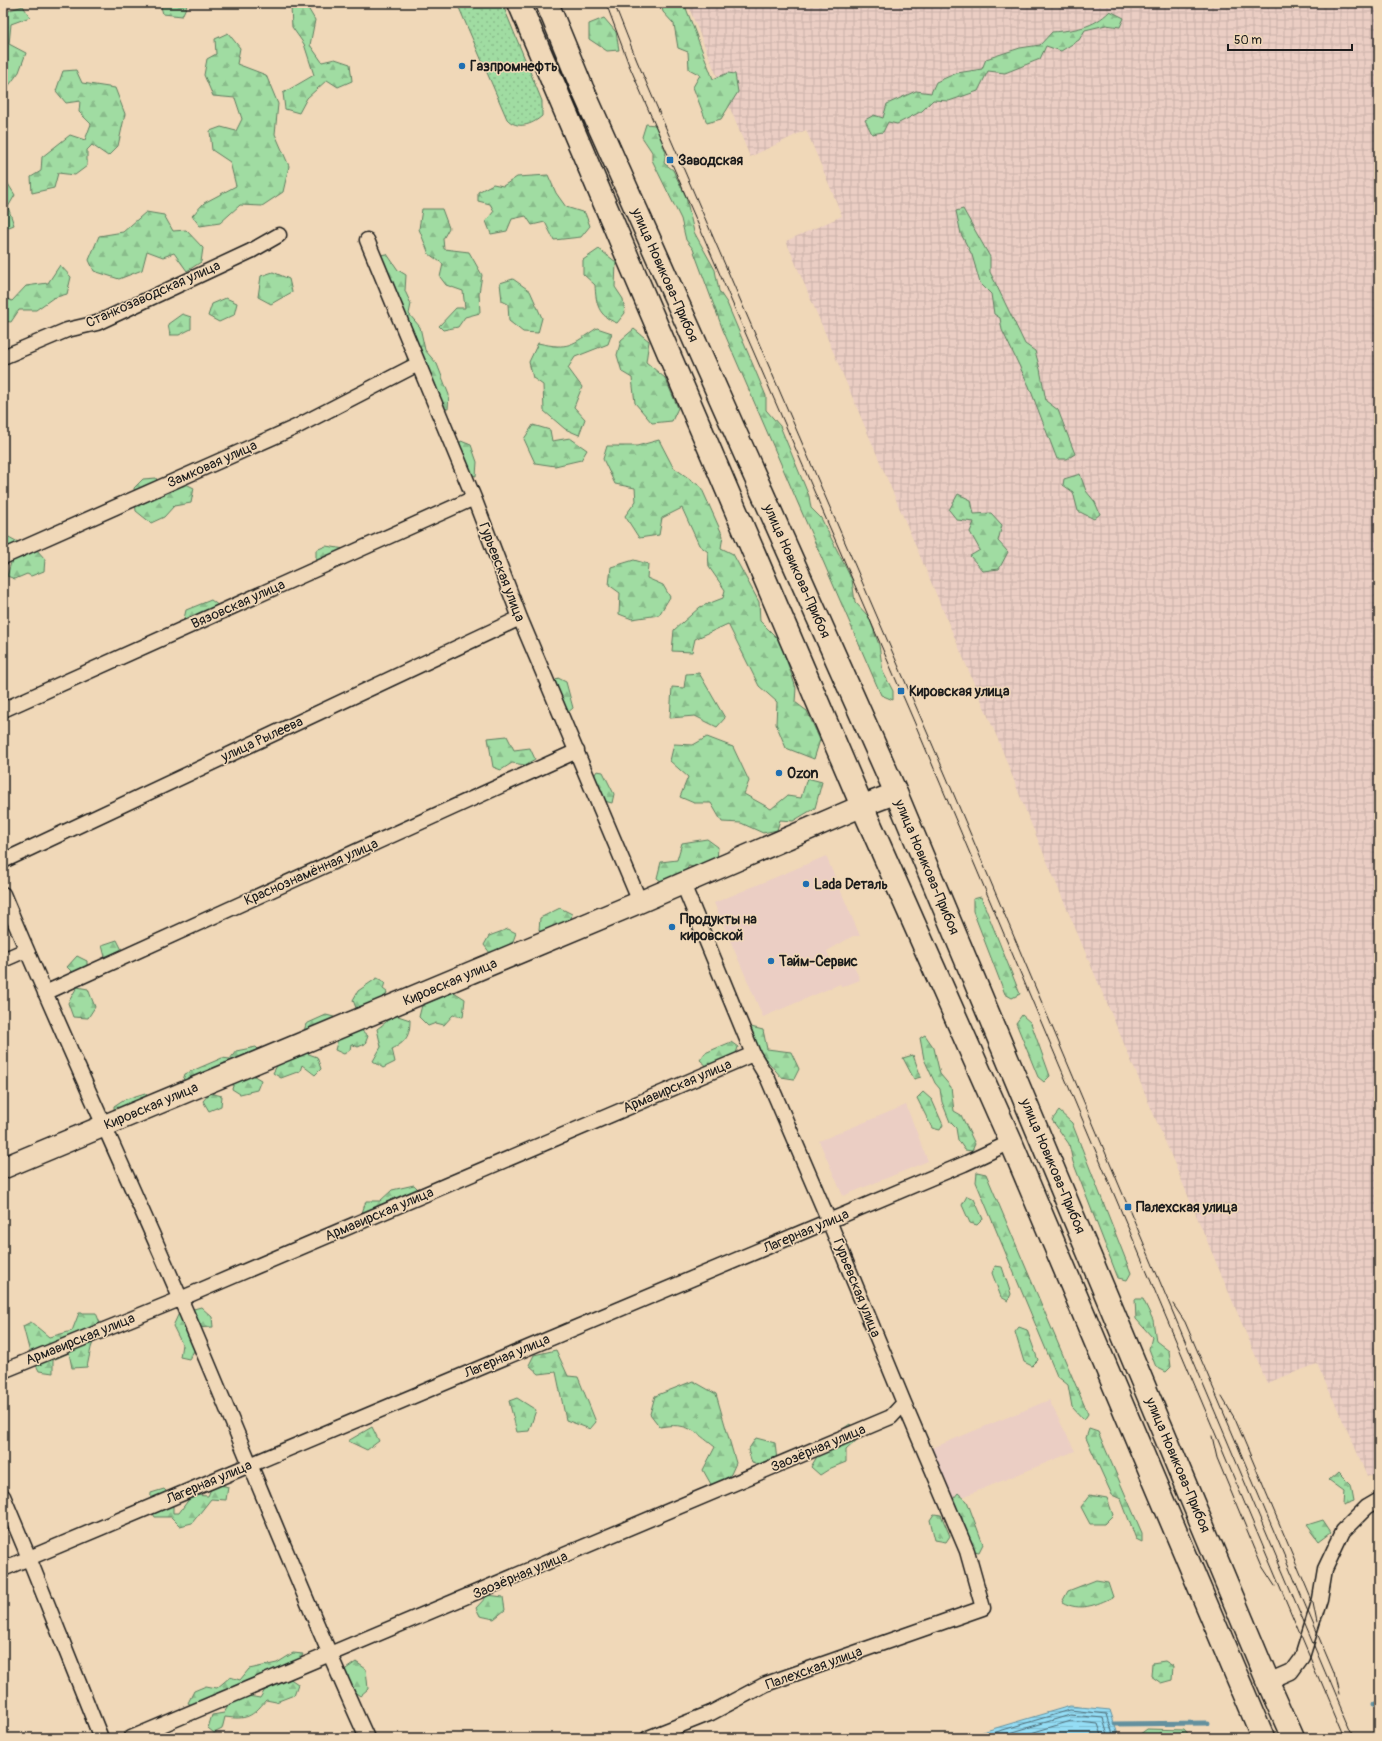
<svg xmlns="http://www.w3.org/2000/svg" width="1382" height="1741" viewBox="0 0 1382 1741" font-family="Pangolin,sans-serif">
<defs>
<pattern id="industrial-grid" width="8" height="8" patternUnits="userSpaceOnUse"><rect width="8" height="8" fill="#ebcec4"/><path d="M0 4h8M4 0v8" fill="none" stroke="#c9b0a8"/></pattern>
<pattern id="grass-dots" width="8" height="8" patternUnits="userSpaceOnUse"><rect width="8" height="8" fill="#a0dca2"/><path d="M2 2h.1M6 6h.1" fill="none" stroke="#89bc8b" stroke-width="1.8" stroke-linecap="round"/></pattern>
<pattern id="forest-firs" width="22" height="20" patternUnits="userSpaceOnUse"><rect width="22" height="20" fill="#a0dca2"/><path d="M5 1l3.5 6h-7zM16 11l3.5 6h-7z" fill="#89bc8b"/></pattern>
<pattern id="water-rules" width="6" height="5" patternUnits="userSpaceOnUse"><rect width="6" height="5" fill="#94ddf5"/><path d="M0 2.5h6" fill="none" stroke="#7fbdd1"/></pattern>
</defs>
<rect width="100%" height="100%" fill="#f0d8b8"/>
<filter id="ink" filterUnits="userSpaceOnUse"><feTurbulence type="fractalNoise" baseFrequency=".025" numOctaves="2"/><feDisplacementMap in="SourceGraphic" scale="8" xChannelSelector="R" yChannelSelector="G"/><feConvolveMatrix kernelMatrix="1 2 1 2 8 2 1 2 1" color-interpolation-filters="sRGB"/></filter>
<g filter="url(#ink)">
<path fill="#ebcec4" d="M 826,856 L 860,936 L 853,936 L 827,951 L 834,968 L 852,961 L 860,980 L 842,987 L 840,984 L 763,1017 L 714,903 Z
M 906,1105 L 928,1161 L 843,1196 L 819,1141 Z
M 1049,1400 L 1075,1451 L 953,1501 L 930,1449 Z"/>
<path fill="url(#industrial-grid)" d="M 687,3 L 1379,3 L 1379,1472 L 1367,1477 L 1354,1445 L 1317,1364 L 1267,1383 L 1027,814 L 999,742 L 786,241 L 842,216 L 826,177 L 806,130 L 750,157 Z"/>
<path fill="url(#grass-dots)" stroke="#5e7c5f" d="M 457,3 L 502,3 L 542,101 L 542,116 C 532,125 517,130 507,119 Z"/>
<path fill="url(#forest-firs)" stroke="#5e7c5f" d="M 160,3 L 188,3 L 182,16 L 163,14 Z
M 288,3 L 305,3 L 315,20 L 310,45 L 322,62 L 335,59 L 350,64 L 352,81 L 338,87 L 327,80 L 307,98 L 299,113 L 285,109 L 283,93 L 314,75 L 304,44 L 292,27 L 291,7 Z
M 661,3 L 684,3 L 713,79 L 728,73 L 735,74 L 738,92 L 721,119 L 707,123 L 693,87 L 700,75 L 689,69 L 688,52 L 678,48 L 674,24 L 663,12 Z
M 23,6 L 30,17 L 11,24 L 9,44 L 26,53 L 19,72 L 4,92 L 3,17 L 7,11 Z
M 1110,11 L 1124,18 L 1120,27 L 1106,25 L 1085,30 L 1079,40 L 1061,51 L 1046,46 L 1040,59 L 1005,73 L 988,71 L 978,91 L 949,101 L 933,100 L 922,111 L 897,124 L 888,122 L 883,132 L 872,134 L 865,120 L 874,115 L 883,118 L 887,104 L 916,91 L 931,93 L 936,82 L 957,73 L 982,69 L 986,59 L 1020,48 L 1040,45 L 1052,32 C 1075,30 1093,28 1110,11 Z
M 604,18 L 616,32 L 619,50 L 607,51 L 589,39 L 589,24 Z
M 228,33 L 240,48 L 237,64 L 266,75 L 278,104 L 275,134 L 289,166 L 283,192 L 262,206 L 240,205 L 220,223 L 200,226 L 192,216 L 204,203 L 236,186 L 230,162 L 212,150 L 210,131 L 221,127 L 236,131 L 242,119 L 235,98 L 213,96 L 204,75 L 207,59 L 216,54 L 215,39 Z
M 76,70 L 82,83 L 115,88 L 125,114 L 118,146 L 108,156 L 92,145 L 87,150 L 87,166 L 75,175 L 58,173 L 54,188 L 32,193 L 31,177 L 41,171 L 42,157 L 70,135 L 85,140 L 91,124 L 79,112 L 80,101 L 66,103 L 56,91 L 63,71 Z
M 646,124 L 655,125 L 666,152 L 664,163 L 673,170 L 686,197 L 694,232 L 715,270 L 719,291 L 727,303 L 766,396 L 766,410 L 780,426 L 809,496 L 811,508 L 821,518 L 852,580 L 855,602 L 869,617 L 879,645 L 883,672 L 893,691 L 893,700 L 881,695 L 723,330 L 693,249 L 686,240 L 681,219 L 652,160 L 652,152 L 642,137 Z
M 548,175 L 556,193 L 566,207 L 585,213 L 590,226 L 581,237 L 554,240 L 545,222 L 532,225 L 526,216 L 512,219 L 507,231 L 491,234 L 486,221 L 494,211 L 490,204 L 478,201 L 478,192 L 493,184 L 503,186 L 517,177 Z
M 3,176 L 15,195 L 8,207 L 14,225 L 4,229 Z
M 422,209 L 442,209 L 449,228 L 443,239 L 444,249 L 469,252 L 482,275 L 479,293 L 480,313 L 465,317 L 458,327 L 443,330 L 439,326 L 456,308 L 465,308 L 463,291 L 446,285 L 440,277 L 443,264 L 429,254 L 419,229 Z
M 963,209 L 990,257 L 990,272 L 1025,344 L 1035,351 L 1040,369 L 1046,401 L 1058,410 L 1075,454 L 1067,459 L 1057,459 L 1029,386 L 1002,330 L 1000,318 L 994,314 L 991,294 L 980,283 L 972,255 L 961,234 L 956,211 Z
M 146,212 L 164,215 L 173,231 L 186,230 L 203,248 L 201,262 L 187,271 L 174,253 L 163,257 L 147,251 L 142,270 L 119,279 L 94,271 L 89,260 L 99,236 L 123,232 Z
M 599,249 L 616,262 L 615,287 L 623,299 L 625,313 L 617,323 C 598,316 596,304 595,285 L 583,274 L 583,260 Z
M 387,254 L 398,270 L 406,275 L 405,291 L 411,304 L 409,314 L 420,327 L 425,350 L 437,364 L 449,395 L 448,409 L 437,407 L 423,380 L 406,362 L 412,345 L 379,255 Z
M 60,265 L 71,277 L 67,294 L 53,298 L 36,310 L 19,310 L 11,322 L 3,321 L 3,297 L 12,301 L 26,286 L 48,283 Z
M 273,272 L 289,279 L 292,292 L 271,304 L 258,297 L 261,276 Z
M 513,279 L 530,291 L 542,318 L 538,333 L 523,332 L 509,321 L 508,304 L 502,301 L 500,283 Z
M 226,298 L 237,303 L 234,315 L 219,322 L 208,316 L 212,304 Z
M 182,314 L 191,317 L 191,329 L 179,335 L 170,335 L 168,324 Z
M 597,328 L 612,333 L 608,344 L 575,357 L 568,368 L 582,387 L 574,407 L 585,419 L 579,435 L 565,429 L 544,411 L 543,385 L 533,378 L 529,362 L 538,343 C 570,350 571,345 597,328 Z
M 634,329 L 649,341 L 646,362 L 665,378 L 678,408 L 672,421 L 652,423 L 635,403 L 632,378 L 622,372 L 617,355 L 621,340 Z
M 533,425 L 550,430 L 552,441 L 570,438 L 587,450 L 581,460 L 555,466 L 535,463 L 524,439 Z
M 659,440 L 673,467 L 701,487 L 723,536 L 721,548 L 733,554 L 759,602 L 760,621 L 780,641 L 796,688 L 795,702 L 807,711 L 820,740 L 814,759 L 786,748 L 776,724 L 777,702 L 759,686 L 728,624 L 695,639 L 692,652 L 672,651 L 674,630 L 700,607 L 723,598 L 725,590 L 709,567 L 708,552 L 699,545 L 682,508 L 662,518 L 659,535 L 639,538 L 625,516 L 636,501 L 635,488 L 615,484 L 603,459 L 607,446 L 637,446 Z
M 461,441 L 471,445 L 477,462 L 476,476 L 467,474 L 456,449 Z
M 1080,474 L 1086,491 L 1095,502 L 1100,514 L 1094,519 L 1078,511 L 1073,492 L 1063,485 L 1064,479 Z
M 156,478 L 161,493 L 176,489 L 182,482 L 194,488 L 191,503 L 174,506 L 164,517 L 151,523 L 136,511 L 134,488 L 143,479 Z
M 958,494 L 971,500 L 974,514 L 991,513 L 1002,525 L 998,541 L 1008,552 L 999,569 L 983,571 L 970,556 L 980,550 L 970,532 L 974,522 L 957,520 L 949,510 Z
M 7,536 L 18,542 L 19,554 L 27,555 L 36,549 L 45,559 L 44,571 L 31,576 L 27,574 L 15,579 L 7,576 L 11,563 L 3,560 L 3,541 Z
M 326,546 L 345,549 L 316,564 L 316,550 Z
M 634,560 L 648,564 L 647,578 L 663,585 L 670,597 L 659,615 L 632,619 L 619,614 L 620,593 L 609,585 L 611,567 Z
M 211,600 L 219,606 L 183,623 L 186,610 Z
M 699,673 L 725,718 L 717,727 L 695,716 L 670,718 L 672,687 L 684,688 L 686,674 Z
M 558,678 L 566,682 L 573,708 L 566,714 L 552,684 Z
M 507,736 L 514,750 L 530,748 L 535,759 L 525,765 L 512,763 L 501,770 L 493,767 L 488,738 Z
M 707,737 L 733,747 L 749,781 L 744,794 L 771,809 L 787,796 L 801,798 L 807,778 L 822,782 L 815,808 L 793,821 L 780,820 L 777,830 L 763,833 L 741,823 L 722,822 L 711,803 L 694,803 L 680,797 L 688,777 L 670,761 L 674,744 L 693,745 Z
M 597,771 L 603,772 L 614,794 L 612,803 L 600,800 L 592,779 Z
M 707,839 L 718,847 L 717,862 L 704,870 L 689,866 L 681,877 L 665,884 L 657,878 L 661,862 L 677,860 L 682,843 Z
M 981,897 L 1020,994 L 1012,998 L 1005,994 L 973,911 L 973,899 Z
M 560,908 L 572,914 L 569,927 L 545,936 L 539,930 L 540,918 Z
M 508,929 L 516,933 L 512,944 L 490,953 L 484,945 L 489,936 Z
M 117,940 L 123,952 L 106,961 L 102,945 Z
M 77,956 L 87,961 L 87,971 L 76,976 L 67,967 Z
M 377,978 L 385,982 L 383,989 L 387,992 L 385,998 L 356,1008 L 353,1000 L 358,991 Z
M 77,987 L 88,989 L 95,1007 L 88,1018 L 73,1017 L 68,1003 Z
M 454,992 L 465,999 L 463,1017 L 453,1015 L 444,1025 L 436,1023 L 428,1026 L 419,1017 L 422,1005 Z
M 326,1015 L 334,1017 L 332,1027 L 303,1035 L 306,1024 Z
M 395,1015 L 410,1020 C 410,1036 406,1042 392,1049 L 395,1062 L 383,1068 L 373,1061 L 381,1047 L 377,1029 Z
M 1022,1015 L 1031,1023 L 1050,1076 L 1044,1082 L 1038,1077 L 1016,1023 Z
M 751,1027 L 763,1030 L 767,1049 L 791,1052 L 799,1069 L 794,1079 L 781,1077 L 759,1051 Z
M 361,1030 L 368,1036 L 365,1044 L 358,1047 L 351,1044 L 350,1050 L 344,1054 L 335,1050 L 338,1039 Z
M 925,1035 L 934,1048 L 940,1074 L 951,1087 L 954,1111 L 961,1115 L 975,1144 L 972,1151 L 965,1150 L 958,1140 L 956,1128 L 950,1122 L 942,1102 L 940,1089 L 935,1083 L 924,1059 L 920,1038 Z
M 731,1042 L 738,1047 L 735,1057 L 708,1067 L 700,1060 L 705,1053 Z
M 256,1047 L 262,1053 L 182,1083 L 185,1074 L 222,1058 L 230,1059 L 236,1051 Z
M 306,1053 L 317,1057 L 321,1069 L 315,1075 L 302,1065 L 300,1071 L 281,1078 L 273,1073 L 279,1062 Z
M 913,1055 L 921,1077 L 914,1079 L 903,1058 Z
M 251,1074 L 261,1080 L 257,1090 L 240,1094 L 232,1089 L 235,1080 Z
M 923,1092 L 932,1100 L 943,1125 L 940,1130 L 932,1128 L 917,1098 Z
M 145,1093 L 151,1100 L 114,1115 L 114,1106 L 123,1100 Z
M 210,1093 L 222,1096 L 221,1106 L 209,1111 L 203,1101 Z
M 1059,1111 L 1072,1123 L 1131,1273 L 1127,1280 L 1118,1278 L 1073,1162 L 1069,1144 L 1052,1120 Z
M 977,1172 L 986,1174 L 1088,1414 L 1084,1420 L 1072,1407 L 1068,1385 L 1057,1376 L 976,1182 Z
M 414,1185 L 420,1191 L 371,1220 L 362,1213 L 366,1201 L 380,1201 L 392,1190 Z
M 967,1196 L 974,1199 L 983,1219 L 977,1225 L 970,1223 L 962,1205 Z
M 995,1266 L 1002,1267 L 1011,1294 L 1008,1301 L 1001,1297 L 992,1273 Z
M 1135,1299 L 1143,1299 L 1153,1320 L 1156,1341 L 1169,1351 L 1171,1367 L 1166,1372 L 1156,1367 L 1149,1349 L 1152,1337 L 1136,1319 Z
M 201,1307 L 212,1317 L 213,1327 L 194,1328 L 196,1348 L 189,1359 L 180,1357 L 182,1344 L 173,1326 L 179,1313 Z
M 79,1313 L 96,1313 L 100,1323 L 91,1348 L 87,1367 L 72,1368 L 69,1353 L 53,1360 L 53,1373 L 39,1371 L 30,1353 L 23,1326 L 31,1322 L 49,1337 L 72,1331 Z
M 1019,1327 L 1027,1330 L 1038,1360 L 1032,1366 L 1024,1362 L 1015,1332 Z
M 556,1350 L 568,1376 L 578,1377 L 596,1422 L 590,1429 L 566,1420 L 556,1372 L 539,1374 L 529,1365 L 534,1355 Z
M 693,1381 L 716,1394 L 736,1463 L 731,1474 L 720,1484 L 712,1486 L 703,1470 L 715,1447 C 694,1431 688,1422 660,1427 L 650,1414 L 655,1396 Z
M 517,1398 L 536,1410 L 529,1431 L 517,1432 L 509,1401 Z
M 850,1424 L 859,1438 L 846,1450 L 846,1462 L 831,1468 L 820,1475 L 811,1467 L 819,1453 L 841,1447 L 838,1432 Z
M 372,1427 L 379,1441 L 367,1450 L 348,1441 Z
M 1089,1429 L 1098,1432 L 1142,1533 L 1142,1542 L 1136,1539 L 1121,1499 L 1112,1495 L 1086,1438 Z
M 756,1438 L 775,1443 L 777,1461 L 764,1467 L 752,1463 L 748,1450 Z
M 1338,1472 L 1351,1485 L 1354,1501 L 1343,1505 L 1344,1491 L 1329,1480 Z
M 214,1482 L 228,1487 L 226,1500 L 211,1499 L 192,1523 L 180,1526 L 171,1517 L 155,1517 L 150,1509 L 151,1493 L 164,1489 L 173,1498 L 173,1513 L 179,1513 L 192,1495 L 208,1496 Z
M 958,1493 L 967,1501 L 983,1544 L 979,1552 L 970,1550 L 964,1535 L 962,1517 L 949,1504 Z
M 1090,1495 L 1107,1498 L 1113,1515 L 1104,1524 L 1090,1524 L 1081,1507 Z
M 934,1514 L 941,1515 L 950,1536 L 946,1542 L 935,1540 L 930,1520 Z
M 1323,1520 L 1331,1532 L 1319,1541 L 1307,1525 Z
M 1096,1580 L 1108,1582 L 1113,1597 C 1096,1605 1080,1612 1062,1602 L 1068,1591 Z
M 488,1595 L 503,1597 L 505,1610 L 494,1619 L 480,1616 L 476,1608 Z
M 293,1653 L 303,1654 L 298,1665 L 253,1685 L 240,1684 L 234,1696 L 197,1708 L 188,1703 L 194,1691 L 206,1686 L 217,1688 L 230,1677 L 240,1680 L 249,1669 L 277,1663 Z
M 1165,1661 L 1173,1666 L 1172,1680 L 1161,1683 L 1151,1676 L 1152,1663 Z
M 356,1662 L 366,1669 L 368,1689 L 360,1696 L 345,1685 L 343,1671 Z
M 289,1678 L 298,1684 L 294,1695 L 276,1702 L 266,1700 C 252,1717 247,1720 225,1717 L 222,1729 L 214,1733 L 208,1728 L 212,1715 L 224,1713 L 230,1703 L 248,1696 L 260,1698 L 268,1685 Z
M 1147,1729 L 1184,1730 L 1191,1738 L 1135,1738 Z"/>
<path fill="url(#water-rules)" stroke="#64909e" d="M 1070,1706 L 1110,1710 L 1119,1738 L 962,1738 Z"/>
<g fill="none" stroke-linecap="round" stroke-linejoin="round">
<path stroke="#4c6973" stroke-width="1" d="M 976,1738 L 1070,1710 L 1107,1714 L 1114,1738
M 993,1738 L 1070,1715 L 1103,1718 L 1109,1738
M 1014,1738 L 1071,1721 L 1098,1724 L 1103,1738"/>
<path stroke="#64909e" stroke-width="5" d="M 1372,1704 L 1379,1705
M 1115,1724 L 1208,1723"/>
<g stroke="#1c1c1c" stroke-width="17">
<path id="street" d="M 367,240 L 474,498 L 520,618 L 640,902
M 3,357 L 67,330 L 97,323 L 251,251 L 279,235
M 3,557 L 296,427 L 418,364
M 3,710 L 474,498
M 3,861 L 520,618
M 3,894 C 60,1031 123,1165 181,1300 C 244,1446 301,1594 367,1738
M 3,960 L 26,950
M 45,993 L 577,751
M 3,1371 L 180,1299 L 753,1054
M 3,1496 L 29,1558 L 101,1738
M 3,1569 L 964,1164 L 1011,1142
M 1268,1682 L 1291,1672 L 1302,1657 L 1320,1599 L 1325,1569 L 1343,1531 L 1367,1507 L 1379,1500
M 131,1738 L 891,1417 L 904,1403
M 648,1738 L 711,1713 L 766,1684 L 983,1608 L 967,1551 L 904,1403 L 829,1221 L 768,1079 L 753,1054 L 683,884"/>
</g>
<g stroke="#1c1c1c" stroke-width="24">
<path id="secondary" d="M 3,1168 L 640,902 L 862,806 L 896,793"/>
</g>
<g stroke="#1c1c1c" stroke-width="25">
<path id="primary" d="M 519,3 L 862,806 L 1011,1142 L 1263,1738
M 547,3 L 582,88 L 896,793 L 1268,1682 L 1293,1738"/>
</g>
<use href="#street" stroke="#f0d8b8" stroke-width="14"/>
<use href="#secondary" stroke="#f0d8b8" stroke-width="21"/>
<use href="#primary" stroke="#f0d8b8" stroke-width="22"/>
<path stroke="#1c1c1c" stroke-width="1" d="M 606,3 L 629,65 L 916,726 L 1344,1738
M 614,3 L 637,61 L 946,776 L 1353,1738
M 1173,1304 L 1185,1322 L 1206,1371 L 1334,1673 L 1339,1695
M 1222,1397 L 1235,1419 L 1313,1603 L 1317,1623
M 1212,1436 L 1217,1458 L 1262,1566 L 1275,1586"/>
</g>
</g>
<g fill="#1f6fb2" stroke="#f0d8b8" stroke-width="1.5">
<circle cx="462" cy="66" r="4"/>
<rect x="666" y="156" width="8" height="8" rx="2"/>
<rect x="897" y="687" width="8" height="8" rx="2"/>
<circle cx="779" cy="773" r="4"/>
<circle cx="806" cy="884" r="4"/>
<circle cx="672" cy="927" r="4"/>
<circle cx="771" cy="961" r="4"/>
<rect x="1124" y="1203" width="8" height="8" rx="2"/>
</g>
<g text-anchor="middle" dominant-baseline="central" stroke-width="3" stroke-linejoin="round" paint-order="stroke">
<g font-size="14" font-weight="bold" fill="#1c1c1c" stroke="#f0d8b8" text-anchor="start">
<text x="470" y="66">Газпромнефть</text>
<text x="678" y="160">Заводская</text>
<text x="909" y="691">Кировская улица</text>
<text x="787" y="773">Ozon</text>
<text x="814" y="884">Lada Dеталь</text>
<text x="680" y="919">Продукты на<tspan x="680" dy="16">кировской</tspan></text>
<text x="779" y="961">Тайм-Сервис</text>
<text x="1136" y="1207">Палехская улица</text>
</g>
<g font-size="14" fill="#1c1c1c" stroke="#f0d8b8">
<text transform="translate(665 275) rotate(66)">улица Новикова-Прибоя</text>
<text transform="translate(153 294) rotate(-24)">Станкозаводская улица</text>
<text transform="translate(212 464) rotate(-24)">Замковая улица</text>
<text transform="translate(797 571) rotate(66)">улица Новикова-Прибоя</text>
<text transform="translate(502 572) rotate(69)">Гурьевская улица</text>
<text transform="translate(238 604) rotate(-24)">Вязовская улица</text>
<text transform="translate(262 739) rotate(-25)">улица Рылеева</text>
<text transform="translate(927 867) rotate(67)">улица Новикова-Прибоя</text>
<text transform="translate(311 872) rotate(-24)">Краснознамённая улица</text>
<text transform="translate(450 982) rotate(-23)">Кировская улица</text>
<text transform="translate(677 1086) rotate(-23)">Армавирская улица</text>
<text transform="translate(151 1106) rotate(-23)">Кировская улица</text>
<text transform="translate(1053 1166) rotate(67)">улица Новикова-Прибоя</text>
<text transform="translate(379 1214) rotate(-23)">Армавирская улица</text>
<text transform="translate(806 1231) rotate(-23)">Лагерная улица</text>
<text transform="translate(857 1288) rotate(68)">Гурьевская улица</text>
<text transform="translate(80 1339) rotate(-22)">Армавирская улица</text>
<text transform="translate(507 1356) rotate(-23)">Лагерная улица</text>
<text transform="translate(818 1448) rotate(-23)">Заозёрная улица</text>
<text transform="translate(1178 1465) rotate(67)">улица Новикова-Прибоя</text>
<text transform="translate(209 1482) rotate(-23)">Лагерная улица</text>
<text transform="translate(520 1575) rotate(-23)">Заозёрная улица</text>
<text transform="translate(814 1668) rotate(-20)">Палехская улица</text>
</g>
</g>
<rect width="1382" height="1741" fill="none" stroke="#f0d8b8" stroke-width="16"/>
<rect x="8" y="8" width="1366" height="1725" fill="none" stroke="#1c1c1c" stroke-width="1.5" filter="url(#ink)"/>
<path d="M1228 44v6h124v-6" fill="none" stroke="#1c1c1c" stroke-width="2"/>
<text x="1234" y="44" font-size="12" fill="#1c1c1c" stroke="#f0d8b8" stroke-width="3" paint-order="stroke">50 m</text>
</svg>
